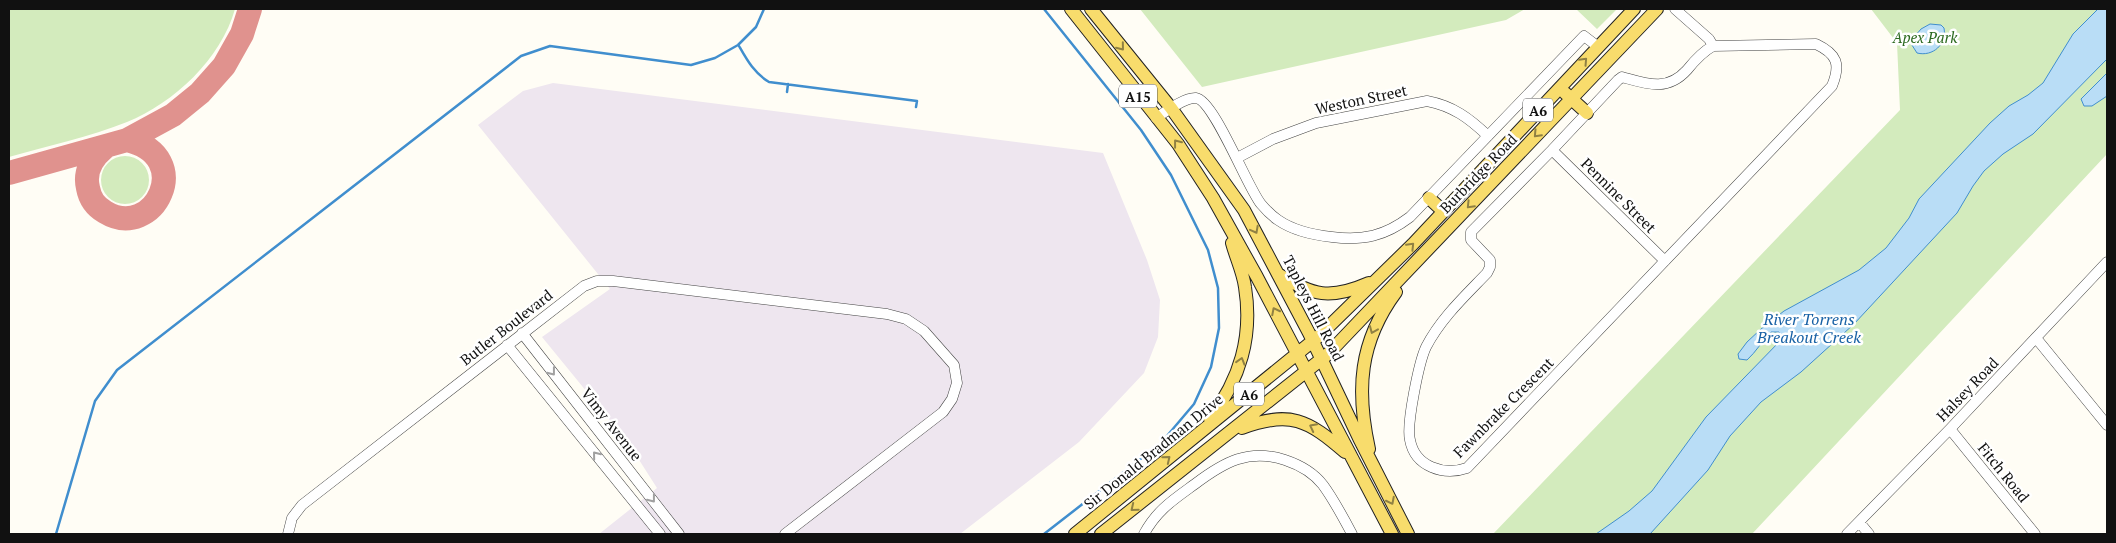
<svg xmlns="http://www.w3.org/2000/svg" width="2116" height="543" viewBox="0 0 2116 543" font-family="'PT Serif',serif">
<rect width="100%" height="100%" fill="#fffdf5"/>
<path fill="#eee6ef" d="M 553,83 L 1103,153 L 1147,260 L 1160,300 L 1158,337 L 1144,373 L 1079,442 L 960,534 L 599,534 L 657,488 L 627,441 L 542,337 L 610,289 L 478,125 L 523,91 Z"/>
<path fill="#d3ebbd" d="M 9,9 L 235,9 C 221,59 174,103 127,122 C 90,137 47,146 9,157 Z
M 1140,9 L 1525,9 L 1506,20 L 1202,87 Z
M 1576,9 L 1617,9 L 1597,29 Z
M 1871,9 L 2107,9 L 2107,154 L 1752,534 L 1493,534 L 1900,110 L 1897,43 Z
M101 180a24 24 0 1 1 48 0a24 24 0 1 1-48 0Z"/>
<path fill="#b9ddf6" stroke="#408ece" d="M 2098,9 L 2107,9 L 2107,59 L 2033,134 L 2003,154 L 1984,171 L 1973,186 L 1957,213 L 1854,324 L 1801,372 L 1761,402 L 1730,436 L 1708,470 L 1650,534 L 1596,534 L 1629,511 L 1652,491 L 1706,417 L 1781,340 L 1779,332 L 1771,332 C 1762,341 1756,352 1747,360 L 1739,359 L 1738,354 L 1747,342 L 1761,329 L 1784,311 L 1859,270 L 1886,248 L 1909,218 L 1919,199 L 1990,123 L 2009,106 L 2028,95 L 2043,83 L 2073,34 Z
M 1930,24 L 1941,25 L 1944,28 C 1947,44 1933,57 1917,53 L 1910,42 L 1921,29 Z
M 2107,73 L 2107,96 L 2092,106 L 2084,106 L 2081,99 Z"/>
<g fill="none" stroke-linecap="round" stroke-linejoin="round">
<path stroke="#408ece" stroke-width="2.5" d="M 739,46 C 747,60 754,73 769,82 L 917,101 L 916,107
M 787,92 L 788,84
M 56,534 L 95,401 L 117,370 L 521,56 L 550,46 L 691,65 L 715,58 L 738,45 L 756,27 L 764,9
M 1044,534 L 1161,443 L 1194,404 L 1211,367 L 1219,328 L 1218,288 L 1208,250 L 1171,175 L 1141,130 L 1044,9"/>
<path stroke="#e0928e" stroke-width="24" d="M 104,148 C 92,158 84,172 88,188 C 90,199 95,206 105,212 C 154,242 197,156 127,140
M 9,173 L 127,140 L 173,115 L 200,93 L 224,66 L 242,34 L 250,9"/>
<g stroke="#444" stroke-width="11">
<path id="minor" d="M 1675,9 L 1709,39 L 1713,46
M 1816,44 C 1837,54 1841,64 1832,86 L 1467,468 C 1444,476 1415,467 1410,440 C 1406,425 1419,362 1426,347 C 1441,318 1465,296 1487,273 L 1490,267 L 1490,260 L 1471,240 L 1471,232 L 1552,150 L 1618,80 L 1622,77 C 1647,84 1667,92 1687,70 C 1695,60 1702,52 1713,46 Z
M 1156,118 C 1165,112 1185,97 1196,98 C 1214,100 1248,189 1261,204 C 1266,210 1272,216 1278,220 C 1294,231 1313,235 1332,237 C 1363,241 1385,236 1410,217 L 1584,36 L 1597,46
M 1552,150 L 1665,261
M 1237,158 L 1273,139 L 1316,123 L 1427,101 C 1453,106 1469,118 1488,136
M 522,333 L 679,534
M 2036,338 L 2107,425
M 507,345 L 660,534
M 1950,429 L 2035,534
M 1859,522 L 1869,534
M 288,534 L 292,518 L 302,505 L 584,286 L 597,281 L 613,281 L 887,314 L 906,319 L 924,331 L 954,365 L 957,383 L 952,399 L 943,412 L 785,534
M 1144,534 C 1157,510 1173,500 1195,484 C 1224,462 1249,448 1285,460 C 1300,465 1313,472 1323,485 C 1334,500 1343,517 1352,534
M 1847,534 L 1950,429 L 2107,262"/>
</g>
<g stroke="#222" stroke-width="14">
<path id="major" d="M 1071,9 L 1178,144 L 1213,198 L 1257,277 L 1392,534
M 1091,9 L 1171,108 L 1244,210 L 1309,333 L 1359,438 L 1408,534
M 1565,93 L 1587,113
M 1429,198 L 1443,211
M 1278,274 C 1313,296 1330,300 1369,283
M 1210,419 C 1240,379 1253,337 1245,287 C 1243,272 1236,258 1232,243
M 1242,428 C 1290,410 1308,420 1345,452
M 1369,449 C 1356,390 1359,342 1396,292
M 1075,534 L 1319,336 L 1413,244 L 1634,9
M 1101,534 L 1328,354 L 1657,9"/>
</g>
<use href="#minor" stroke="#fff" stroke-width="10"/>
<use href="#major" stroke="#f8dc6c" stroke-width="12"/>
</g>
<defs><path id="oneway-chevron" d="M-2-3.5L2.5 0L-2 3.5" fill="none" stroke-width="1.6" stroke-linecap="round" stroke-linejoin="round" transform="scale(1.25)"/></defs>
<g stroke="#908143">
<use href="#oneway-chevron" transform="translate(1121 47) rotate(51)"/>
<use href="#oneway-chevron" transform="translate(1584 61) rotate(-47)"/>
<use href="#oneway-chevron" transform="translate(1537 134) rotate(133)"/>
<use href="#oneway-chevron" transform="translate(1177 143) rotate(-128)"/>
<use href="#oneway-chevron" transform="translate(1470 205) rotate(134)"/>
<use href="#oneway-chevron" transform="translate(1255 230) rotate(62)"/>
<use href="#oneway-chevron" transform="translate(1411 246) rotate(-46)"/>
<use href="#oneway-chevron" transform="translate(1275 311) rotate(-117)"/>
<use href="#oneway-chevron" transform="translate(1373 330) rotate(113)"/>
<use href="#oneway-chevron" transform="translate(1241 361) rotate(-73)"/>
<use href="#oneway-chevron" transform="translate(1313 427) rotate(-153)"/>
<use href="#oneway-chevron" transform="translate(1167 459) rotate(-39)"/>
<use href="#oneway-chevron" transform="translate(1391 501) rotate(63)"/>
<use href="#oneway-chevron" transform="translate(1134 508) rotate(141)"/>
</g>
<g stroke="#a0a0a0">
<use href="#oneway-chevron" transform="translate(552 372) rotate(52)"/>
<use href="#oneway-chevron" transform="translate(596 455) rotate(-129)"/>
<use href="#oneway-chevron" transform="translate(652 499) rotate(52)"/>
</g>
<g text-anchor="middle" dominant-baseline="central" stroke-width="5" stroke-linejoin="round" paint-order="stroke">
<g fill="#fff" stroke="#585858" stroke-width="1">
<rect x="1119" y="84.5" width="38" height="23" rx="4"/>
<rect x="1523" y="98.5" width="30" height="23" rx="4"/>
<rect x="1234" y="382.5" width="30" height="23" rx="4"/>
</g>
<g font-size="14" font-weight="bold" fill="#111">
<text x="1138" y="96">A15</text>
<text x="1538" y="110">A6</text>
<text x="1249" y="394">A6</text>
</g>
<g font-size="15" font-style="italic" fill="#2c6a20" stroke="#fff">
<text x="1925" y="37">Apex Park</text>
</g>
<g font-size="15" fill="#111" stroke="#fff">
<text transform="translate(1361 99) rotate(-12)">Weston Street</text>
<text transform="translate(1478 173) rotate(-46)">Burbridge Road</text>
<text transform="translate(1619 195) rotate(45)">Pennine Street</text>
<text transform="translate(1314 308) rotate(63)">Tapleys Hill Road</text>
<text transform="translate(506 327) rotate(-38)">Butler Boulevard</text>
<text transform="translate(1967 389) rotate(-46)">Halsey Road</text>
<text transform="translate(1503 407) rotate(-45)">Fawnbrake Crescent</text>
<text transform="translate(612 424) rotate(52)">Vimy Avenue</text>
<text transform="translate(1153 451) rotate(-39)">Sir Donald Bradman Drive</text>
<text transform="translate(2004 472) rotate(51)">Fitch Road</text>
</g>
<g font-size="16" font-style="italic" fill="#1861a5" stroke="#fff">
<text x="1809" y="319">River Torrens<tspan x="1809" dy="18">Breakout Creek</tspan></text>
</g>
</g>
<rect width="2116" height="543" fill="none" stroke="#111111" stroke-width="20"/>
</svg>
